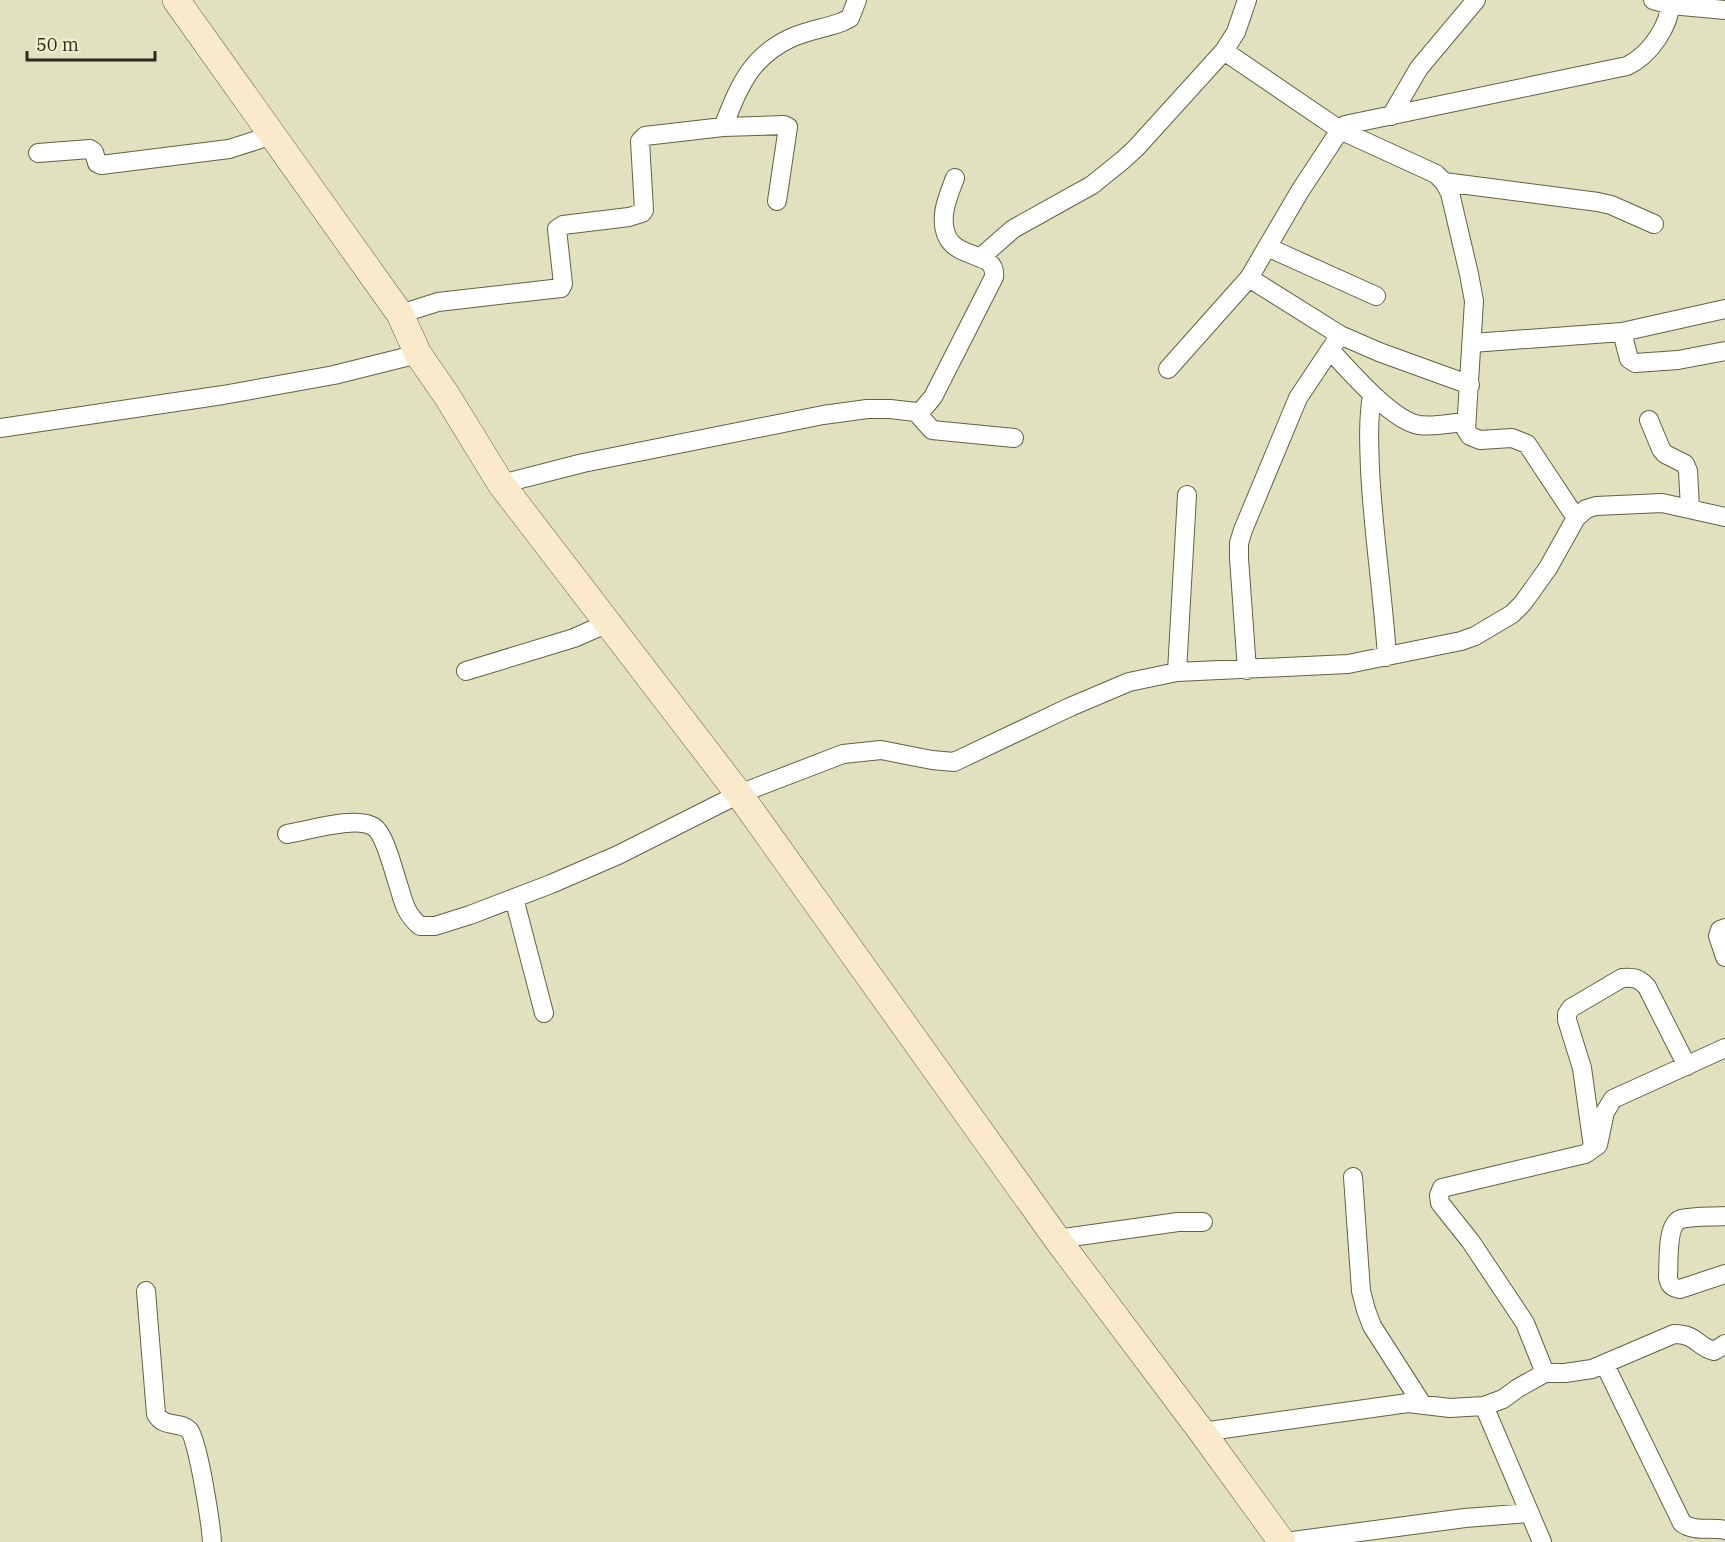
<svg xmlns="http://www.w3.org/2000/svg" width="1725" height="1542" viewBox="0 0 1725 1542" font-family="'IBM Plex Serif',serif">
<rect width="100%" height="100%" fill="#e1e1bf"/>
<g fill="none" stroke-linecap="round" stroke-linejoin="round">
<g stroke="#626243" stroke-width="20">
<path id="street" d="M 1653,0 L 1671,5 L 1725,10
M 1224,51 L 1340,130 L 1436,174 L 1444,182 L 1450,193 L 1469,274 L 1474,301 L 1466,430 L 1470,436 L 1480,440 L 1512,438 L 1527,444 L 1576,518
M 1391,116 L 1419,68 L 1476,0
M 723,127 C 739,87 750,56 793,37 C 809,30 826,28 842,22 L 850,18 L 857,0
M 38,153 L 90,149 L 94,152 L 97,163 L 101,165 L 229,149 L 273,135
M 1444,182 L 1598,202 L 1611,205 L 1654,224
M 1267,247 L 1376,296
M 980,258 L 1013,229 L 1092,185 L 1123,160 L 1136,148 L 1224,51 L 1236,32 L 1247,0
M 1249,278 L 1340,335 L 1379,352 L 1470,385
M 400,314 L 438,302 L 561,288 L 563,284 L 557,229 L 563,225 L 629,217 L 642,213 L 644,210 L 640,141 L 645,136 L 723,127 L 784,125 L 788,127 L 777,201
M 1622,332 L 1629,359 L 1635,363 L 1678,360 L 1725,351
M 1472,343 L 1622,332 L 1725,309
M 1330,350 C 1349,370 1392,421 1419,425 C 1435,427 1451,423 1466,422
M 1168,369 L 1249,278 L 1300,191 L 1340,130 L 1345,125 L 1627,66 C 1650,55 1670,26 1671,0
M 1372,395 C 1368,420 1369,444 1370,469 C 1373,532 1383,594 1387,657
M 916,412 L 932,430 L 1014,438
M 1649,420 L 1661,449 L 1665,454 L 1685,464 L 1688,471 L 1690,508
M 0,428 L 223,395 L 334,375 L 418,354
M 501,484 L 583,463 L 823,415 L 867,409 L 890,409 L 916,412 L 922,410 L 933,397 L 994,277 C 998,245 939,267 944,214 C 945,202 951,189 955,178
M 1247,670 L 1239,558 L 1239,543 L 1243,530 L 1298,398 L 1340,335
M 466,671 L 574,638 L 608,623
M 1177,672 L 1187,495
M 287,834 C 307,831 357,815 374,827 C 385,834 394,873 399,887 C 404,904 406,914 420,926 L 435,926 L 470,915 L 551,884 L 618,855 L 739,794 L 843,754 L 881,750 L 932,760 L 954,762 L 1070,707 L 1129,682 L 1177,672 L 1348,664 L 1461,641 L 1475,636 L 1512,614 L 1523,603 L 1548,568 L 1576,518 L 1586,509 L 1596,506 L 1662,503 L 1725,517
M 514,898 L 544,1013
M 1725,928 L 1720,930 L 1718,936 L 1725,957
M 1593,1147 L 1582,1068 L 1567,1020 L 1567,1014 L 1571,1008 L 1622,978 C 1634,977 1639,978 1647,987 L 1687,1066
M 1353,1177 L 1361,1291 L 1366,1310 L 1372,1326 L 1422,1404
M 1725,1216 C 1711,1217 1695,1216 1681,1219 C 1666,1224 1669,1263 1668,1277 C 1669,1285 1672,1288 1680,1289 L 1725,1274
M 1057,1239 L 1178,1222 L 1203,1222
M 146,1291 L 156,1414 C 163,1428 180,1421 189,1430 C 198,1439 211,1525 212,1542
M 1605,1365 L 1682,1523 C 1694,1532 1711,1527 1725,1530
M 1545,1373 L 1525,1323 L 1471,1242 L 1440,1203 L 1439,1195 L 1442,1188 L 1585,1154 L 1598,1145 L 1605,1112 L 1613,1099 L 1725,1048
M 1484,1406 L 1542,1542
M 1202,1432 L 1408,1403 L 1450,1408 L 1484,1406 L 1503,1399 L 1518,1388 L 1545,1373 L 1565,1373 L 1592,1369 L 1674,1334 C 1697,1334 1697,1347 1714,1351 L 1725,1344
M 1285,1542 L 1465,1518 L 1529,1513"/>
</g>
<g stroke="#626243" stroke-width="28">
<path id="secondary" d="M 176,0 L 400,314 L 418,354 L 447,396 L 501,484 L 739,794 L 1057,1239 L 1202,1432 L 1282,1542"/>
</g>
<use href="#street" stroke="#fff" stroke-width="18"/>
<use href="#secondary" stroke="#faeacb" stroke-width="27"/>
</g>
<path d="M27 51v9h128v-9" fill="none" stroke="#2b2b1e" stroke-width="3"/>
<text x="36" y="51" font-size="18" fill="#2b2b1e" stroke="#eeefcc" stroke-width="4.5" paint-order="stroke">50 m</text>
</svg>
